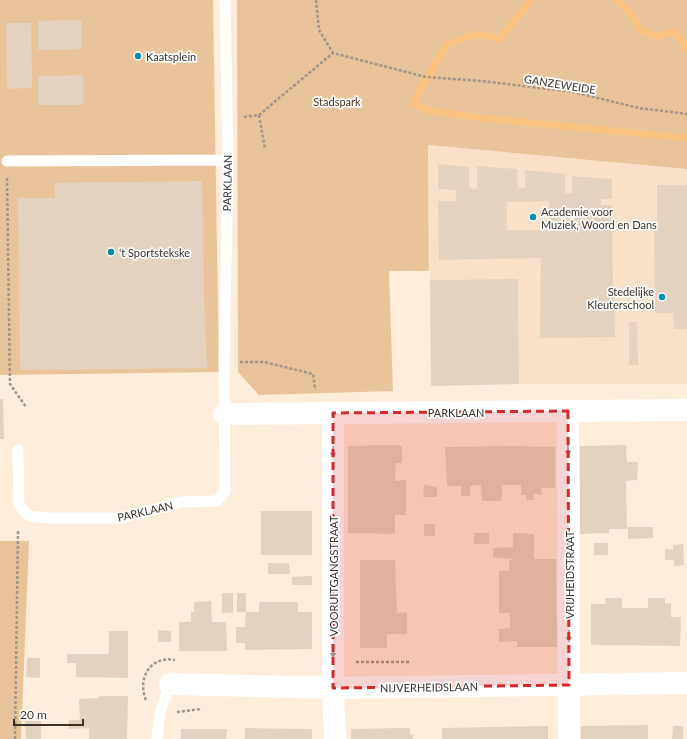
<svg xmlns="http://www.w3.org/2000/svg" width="687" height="739" viewBox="0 0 687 739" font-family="Lato,sans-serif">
<rect width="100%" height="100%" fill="#feedda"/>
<path fill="#f8e1c8" d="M 428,145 L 687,169 L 687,384 L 519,384 L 518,279 L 430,280 Z"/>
<path fill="#e9c49b" d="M 0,0 L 213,0 L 219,372 L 0,375 Z
M 237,0 L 687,0 L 687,169 L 428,145 L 429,271 L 389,271 L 393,391 L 259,395 L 238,372 Z
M 0,541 L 29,541 L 21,739 L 0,739 Z"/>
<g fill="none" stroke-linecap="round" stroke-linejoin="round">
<path stroke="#fcc27f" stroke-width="7" d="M 531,0 L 500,39 L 477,34 L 447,44 L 413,103 L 431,111 L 481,118 L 687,138
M 617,0 L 632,15 L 641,31 L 656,36 L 675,32 L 687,48"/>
</g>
<path fill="#e3d2bf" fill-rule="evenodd" d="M 82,20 L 82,49 L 38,50 L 38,21 Z
M 6,23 L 31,23 L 32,88 L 7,89 Z
M 83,75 L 83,105 L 38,105 L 38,76 Z
M 438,164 L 469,167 L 469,188 L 477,189 L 477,166 L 517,169 L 518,188 L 525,188 L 525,170 L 565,174 L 565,193 L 572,193 L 572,176 L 612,179 L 612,199 L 601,199 L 601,205 L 612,205 L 613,286 L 614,285 L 615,337 L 540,338 L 541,258 L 439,260 L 438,201 L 456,201 L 456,190 L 438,189 ZM 549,201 L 549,230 L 507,230 L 507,202 Z
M 202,181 L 204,293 L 207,368 L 20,370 L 18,198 L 55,198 L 54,183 Z
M 657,185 L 687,185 L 687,329 L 674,329 L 673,313 L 655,313 L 654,230 L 657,230 Z
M 518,279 L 519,384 L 431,386 L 430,280 Z
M 629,322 L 637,322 L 638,365 L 629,365 Z
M 0,399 L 3,399 L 4,439 L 0,439 Z
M 395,445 L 402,446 L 402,463 L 396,463 L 395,481 L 406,480 L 406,515 L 395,515 L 395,534 L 348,533 L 348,446 Z
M 626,445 L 627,462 L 638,462 L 637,480 L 626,481 L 627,529 L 609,529 L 609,533 L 580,534 L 580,446 Z
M 511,446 L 555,447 L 555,488 L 541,488 L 542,495 L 533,494 L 534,500 L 526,500 L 526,495 L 521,495 L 521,485 L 502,485 L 502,497 L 500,501 L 482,501 L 481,485 L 470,486 L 470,496 L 461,496 L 461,486 L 447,486 L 445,447 Z
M 424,485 L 437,487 L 437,497 L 423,497 Z
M 261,511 L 312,511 L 312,555 L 261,555 Z
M 424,524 L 435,524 L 435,536 L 424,536 Z
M 628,527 L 653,527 L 653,538 L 628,539 Z
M 474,533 L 489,533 L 489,544 L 474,544 Z
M 513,533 L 534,534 L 534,559 L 556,559 L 557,647 L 517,647 L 517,641 L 499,642 L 499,629 L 510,628 L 510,613 L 499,613 L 499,571 L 509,571 L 509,561 L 513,559 L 493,558 L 493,548 L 513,547 Z
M 594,543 L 608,543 L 608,555 L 594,555 Z
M 683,544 L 684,565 L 674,566 L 674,560 L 665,560 L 665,549 L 673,550 L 673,545 Z
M 360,560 L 395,560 L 397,613 L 407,612 L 407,634 L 387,634 L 387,648 L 360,648 Z
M 268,563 L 289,563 L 290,574 L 268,574 Z
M 306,576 L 312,576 L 312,585 L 292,585 L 292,577 Z
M 222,593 L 233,593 L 233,613 L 222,613 Z
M 237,593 L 246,593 L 246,612 L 237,612 Z
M 605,598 L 622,598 L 622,608 L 648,608 L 648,598 L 665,598 L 665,604 L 671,603 L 671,617 L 681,617 L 680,646 L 591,645 L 591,604 L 606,604 Z
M 211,601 L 212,622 L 226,622 L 227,651 L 179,651 L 179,622 L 191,622 L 191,612 L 194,612 L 194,602 Z
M 259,602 L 298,602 L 298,612 L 312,612 L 312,649 L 245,650 L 245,643 L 236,643 L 236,627 L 245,627 L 246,612 L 259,612 Z
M 158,630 L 171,631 L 171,642 L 158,642 Z
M 109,631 L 128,631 L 128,678 L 76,677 L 76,663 L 67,663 L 67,654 L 109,654 Z
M 27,658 L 40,658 L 40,678 L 26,677 Z
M 99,696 L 128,696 L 127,739 L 89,739 L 89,728 L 69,729 L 69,720 L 80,720 L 79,699 L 99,698 Z
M 25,721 L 41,721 L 41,739 L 26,739 Z
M 648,725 L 648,739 L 581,739 L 581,726 Z
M 548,726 L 548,739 L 442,739 L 442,728 Z
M 673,726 L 683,726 L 683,739 L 672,739 Z
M 245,728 L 312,729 L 312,739 L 245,739 Z
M 398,728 L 410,728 L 410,735 L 413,734 L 413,739 L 351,739 L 351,729 Z
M 181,729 L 227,729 L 226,739 L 181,739 Z"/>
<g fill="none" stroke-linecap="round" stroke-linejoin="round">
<path stroke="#a29689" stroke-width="2.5" stroke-dasharray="3 2" stroke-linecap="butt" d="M 316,0 L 319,30 L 333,53 L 426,77 L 482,81 L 573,92 L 639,108 L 687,114
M 259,115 L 265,149
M 244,117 L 259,115 L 333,53
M 7,178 L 10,384 L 26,407
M 240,362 L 264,362 L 313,374 L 315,389 L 316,389
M 356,662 L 411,662
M 146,700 C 137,679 150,655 175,660
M 177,712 L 202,709
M 15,739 L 18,530"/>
<path stroke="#fff" stroke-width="11" d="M 7,161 L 228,160
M 18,450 L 19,505 L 29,516 L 46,518 L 121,518 L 181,502 L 217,501 L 225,491 L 224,363 L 228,160 L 225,0
M 157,739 L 160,712 L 170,684"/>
<path stroke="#fff" stroke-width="22" d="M 568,411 L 569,739
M 333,413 L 333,688 L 335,739
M 224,414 L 687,410
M 170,684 L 333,688 L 687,683"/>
</g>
<defs><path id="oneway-solid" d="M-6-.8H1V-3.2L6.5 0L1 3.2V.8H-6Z"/></defs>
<g fill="#9c9996">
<use href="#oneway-solid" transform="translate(568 450) rotate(90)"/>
<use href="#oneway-solid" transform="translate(333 452) rotate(90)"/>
<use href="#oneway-solid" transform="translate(569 636) rotate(90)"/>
<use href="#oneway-solid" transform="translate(333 652) rotate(90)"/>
</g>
<path fill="#d62828" fill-opacity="0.2" stroke="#d62828" stroke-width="3" stroke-dasharray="8 5" stroke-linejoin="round" d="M 568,411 L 569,685 L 333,688 L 333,413 Z"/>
<g fill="#008daa" stroke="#fff" stroke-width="1.5">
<circle cx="138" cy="56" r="4"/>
<circle cx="533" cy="217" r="4"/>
<circle cx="111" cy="252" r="4"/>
<circle cx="662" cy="297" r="4"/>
</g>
<g text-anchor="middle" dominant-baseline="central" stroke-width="3.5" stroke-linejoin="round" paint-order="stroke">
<g font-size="11" fill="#39332c" stroke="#fff" text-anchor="start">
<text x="146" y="56">Kaatsplein</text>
<text x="541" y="211">Academie voor<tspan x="541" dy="13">Muziek, Woord en Dans</tspan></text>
<text x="119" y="252">'t Sportstekske</text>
<text x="654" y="291" text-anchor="end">Stedelijke<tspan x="654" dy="13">Kleuterschool</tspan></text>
</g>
<g font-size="11" fill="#39332c" stroke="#fff">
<text transform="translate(560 84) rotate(9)">GANZEWEIDE</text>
<text transform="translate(227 183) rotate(-89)">PARKLAAN</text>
<text x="456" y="412">PARKLAAN</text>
<text transform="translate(145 511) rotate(-13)">PARKLAAN</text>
<text transform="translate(569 575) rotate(-90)">VRIJHEIDSTRAAT</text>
<text transform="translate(333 576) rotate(-90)">VOORUITGANGSTRAAT</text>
<text transform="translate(429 687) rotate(-1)">NIJVERHEIDSLAAN</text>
</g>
<g font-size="11" fill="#493215" stroke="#fff">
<text x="337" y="101">Stadspark</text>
</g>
</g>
<path d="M14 719v6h69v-6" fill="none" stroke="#39332c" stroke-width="2"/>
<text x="20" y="719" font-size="12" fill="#39332c" stroke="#ffffff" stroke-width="3" paint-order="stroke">20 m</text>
</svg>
